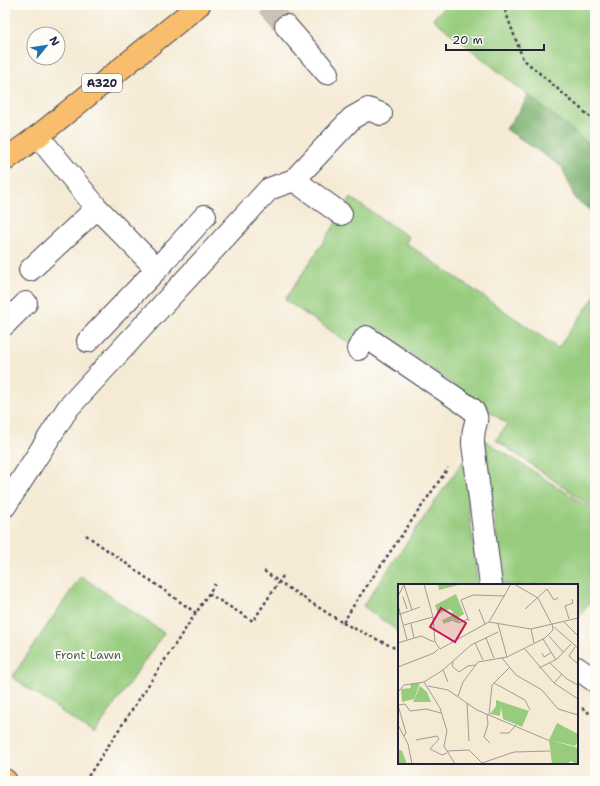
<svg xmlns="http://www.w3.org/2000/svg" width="600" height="786" viewBox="0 0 600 786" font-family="'Shantell Sans',sans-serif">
<rect width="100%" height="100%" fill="#fdfcf7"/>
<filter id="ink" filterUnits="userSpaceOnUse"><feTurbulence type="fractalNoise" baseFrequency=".025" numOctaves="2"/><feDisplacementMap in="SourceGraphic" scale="8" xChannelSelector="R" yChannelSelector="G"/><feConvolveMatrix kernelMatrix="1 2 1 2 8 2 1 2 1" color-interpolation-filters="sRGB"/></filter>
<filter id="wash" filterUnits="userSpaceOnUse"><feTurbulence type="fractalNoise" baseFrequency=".012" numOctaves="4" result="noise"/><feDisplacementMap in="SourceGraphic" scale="16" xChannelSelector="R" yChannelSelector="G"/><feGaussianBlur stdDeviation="0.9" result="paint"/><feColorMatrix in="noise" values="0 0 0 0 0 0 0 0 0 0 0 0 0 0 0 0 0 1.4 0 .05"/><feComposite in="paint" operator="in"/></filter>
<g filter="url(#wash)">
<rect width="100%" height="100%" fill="#f5ead4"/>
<path fill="#97cc7e" stroke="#5c775c" d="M 446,5 L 595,5 L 595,149 L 433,19 Z
M 351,198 L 409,237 L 406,243 L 558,348 L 595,296 L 595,509 L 496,440 L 507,424 L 375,327 L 349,343 L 285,300 L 332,229 Z
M 484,440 L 595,511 L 595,595 L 577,620 L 577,585 L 503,585 Z
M 463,461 L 478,585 L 399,585 L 399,632 L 363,606 Z
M 81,576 L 164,633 L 94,734 L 12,677 Z"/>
<path fill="#79b06d" stroke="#4e6954" d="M 528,95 L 595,149 L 595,213 L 575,199 L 562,167 L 506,129 L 522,107 Z"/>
</g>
<g filter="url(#ink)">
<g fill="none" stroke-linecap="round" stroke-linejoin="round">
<path stroke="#cbc2b5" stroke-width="22" stroke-dasharray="22 11" stroke-linecap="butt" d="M 267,5 L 286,26"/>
<g stroke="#424052" stroke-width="24">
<path id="minor" d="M 286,26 L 327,73
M 38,136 L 97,208 L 157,269
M 294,180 L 352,118 L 368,109 L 381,114
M 30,270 L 97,208
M 5,324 L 26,303
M 88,341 L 157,269 L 205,216
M 358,349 L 366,337 L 472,409 C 479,419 476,420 474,430 C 473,435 473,440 473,444 L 491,585
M 5,506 L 68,408 L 269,189 L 294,180 L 341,214
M 577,668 L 595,681"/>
</g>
<g stroke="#424052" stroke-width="24">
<path id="major" d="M 5,160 L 38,136 L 199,5
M 5,780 L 6,781"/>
</g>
<path stroke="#424052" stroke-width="2.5" stroke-dasharray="3 3" stroke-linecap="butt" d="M 503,5 L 523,59 L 595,121
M 86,535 L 196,613
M 283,576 L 279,582 L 343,623 L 355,603 L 448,468
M 209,594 L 253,621 L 279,582 L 263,570
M 343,623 L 399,650
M 582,708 L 595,717
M 85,781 L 215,584"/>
<use href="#minor" stroke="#fff" stroke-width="22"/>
<use href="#major" stroke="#f9be6d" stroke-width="22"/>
</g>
</g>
<g text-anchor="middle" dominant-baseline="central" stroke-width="4" stroke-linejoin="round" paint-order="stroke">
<rect fill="#fdfcf7" stroke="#646373" stroke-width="1" x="82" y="74" width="40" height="18" rx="3"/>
<g font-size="11" font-weight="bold" fill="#22223b">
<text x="102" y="83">A320</text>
</g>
<g font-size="12" fill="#4b5e52" stroke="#fdfcf7">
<text x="88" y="655">Front Lawn</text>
</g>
</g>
<g transform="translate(398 584)">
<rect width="180" height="180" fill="#f5ead4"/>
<path d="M 40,0 L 64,0 L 41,6 ZM 58,10 L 66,30 L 61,33 L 61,39 L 54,35 L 46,40 L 44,36 L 53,32 L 55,28 L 52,25 L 40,30 L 37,21 ZM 22,99 L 16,115 L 4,118 L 3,105 L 13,104 L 12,100 ZM 22,102 L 29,108 L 33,118 L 15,118 ZM 98,116 L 131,127 L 124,143 L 105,135 L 103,123 L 102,132 L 92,130 L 98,122 ZM 159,139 L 180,150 L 180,157 L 177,162 L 152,156 L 180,164 L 180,180 L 172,177 L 170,180 L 154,180 L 151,156 ZM 0,165 L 4,167 L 9,180 L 0,180 Z" fill="#97cc7e"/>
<path fill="none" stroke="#a19a97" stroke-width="1" d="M 26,0 L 35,33 L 37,58M 116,0 L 140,14 L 153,39M 0,12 L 6,1 L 14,26M 5,13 L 9,25M 0,21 L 9,56M 81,25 L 87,40M 127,25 L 149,5 L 156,16 L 160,14M 0,31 L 22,23M 171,35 L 167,22 L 175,19 L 174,15M 71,37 L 63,16 L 75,11 L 107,12M 49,38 L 54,36 L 61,39 L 70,35M 91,38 L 133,45 L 180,34M 91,38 L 113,0M 166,38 L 180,52M 13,40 L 16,54M 100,40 L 109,73M 6,41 L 35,33M 156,43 L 180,64M 133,45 L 136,59M 151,52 L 165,68M 88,54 L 96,74M 145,55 L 158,76M 37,58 L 42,65 L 91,38M 0,59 L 23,52 L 36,58M 77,59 L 85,76M 177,63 L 171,72 L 180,80M 126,64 L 156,99 L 180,115M 144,69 L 146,73 L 153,69M 104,74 L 118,91 L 144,106 L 160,125 L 180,131M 55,78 L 54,82 L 61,88 L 70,82 L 78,81M 152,79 L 169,95 L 180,101M 0,83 L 36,69 L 40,65M 141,84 L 159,75 L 173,60M 45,86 L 50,98M 26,98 L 42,124 L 49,147 L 46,162 L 57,180M 96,99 L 127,116 L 132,126M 156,99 L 164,90M 30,102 L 50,106 L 79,126 L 152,157M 0,108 L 6,101 L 26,98 L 45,86 L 73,61 L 100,48M 60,112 L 65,98 L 80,78 L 109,73 L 147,54 L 155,46 L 154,39M 69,119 L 71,157M 0,121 L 7,120 L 12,127 L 28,125 L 43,129M 0,121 L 8,149 L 6,152M 89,130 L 90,140 L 86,153 L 92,159M 91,131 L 94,101 L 111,84M 0,141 L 10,160 L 14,180M 102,149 L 111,149 L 118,141M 18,156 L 39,152 L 41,155 L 32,165 L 44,171 L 49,169M 49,167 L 71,166 L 84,179 L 116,168 L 152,167"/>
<path fill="#c2185b" fill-opacity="0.15" stroke="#c2185b" stroke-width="2" d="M 43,24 L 68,39 L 57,58 L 32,43 Z"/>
<rect width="180" height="180" fill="none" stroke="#22223b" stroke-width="2"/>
</g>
<rect width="600" height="786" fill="none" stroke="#fdfcf7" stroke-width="20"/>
<g transform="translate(46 46) rotate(60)"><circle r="19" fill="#fdfcf7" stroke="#a5a5ac"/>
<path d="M0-3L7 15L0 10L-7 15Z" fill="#1f6fb2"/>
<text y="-6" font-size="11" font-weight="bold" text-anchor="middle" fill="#22223b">N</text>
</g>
<path d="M446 44v6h98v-6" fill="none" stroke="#22223b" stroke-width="2"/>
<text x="452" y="44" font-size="12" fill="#22223b" stroke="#fdfcf7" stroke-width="3" paint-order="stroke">20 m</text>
</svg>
